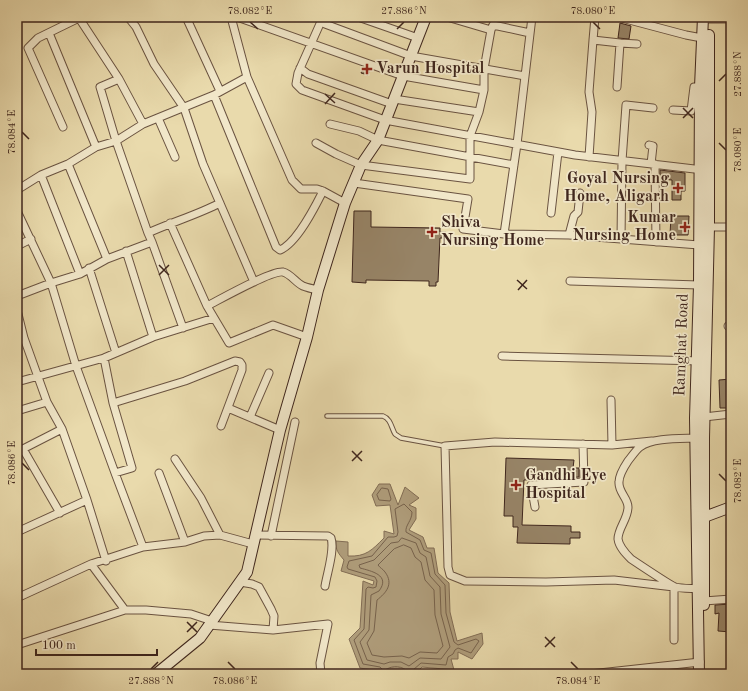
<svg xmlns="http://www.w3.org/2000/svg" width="748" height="691" viewBox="0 0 748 691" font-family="'Old Standard TT',serif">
<rect width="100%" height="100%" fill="#e9daac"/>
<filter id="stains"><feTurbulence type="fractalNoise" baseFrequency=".005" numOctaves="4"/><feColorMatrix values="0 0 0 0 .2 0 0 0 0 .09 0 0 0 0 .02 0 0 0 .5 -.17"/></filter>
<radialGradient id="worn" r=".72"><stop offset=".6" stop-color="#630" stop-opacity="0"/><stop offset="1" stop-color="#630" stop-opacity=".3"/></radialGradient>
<path fill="#af9d7b" stroke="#826d55" d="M 379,484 L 390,484 L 398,505 L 405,487 L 419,498 L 409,505 L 416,508 L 416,519 L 409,530 L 423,537 L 427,548 L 434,548 L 438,573 L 449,583 L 450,612 L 457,641 L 482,633 L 483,644 L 472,659 L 458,652 L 458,659 L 451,659 L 454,670 L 422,667 L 415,674 C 405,674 399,671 389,671 L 389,674 L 381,674 L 378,671 L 360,668 L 349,639 L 360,628 L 363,581 L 373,585 L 374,581 L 341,571 L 344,560 C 339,554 335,550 336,541 L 348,542 L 348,556 C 366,557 372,550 384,538 L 384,531 L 394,534 L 390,505 L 376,506 L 372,495 Z"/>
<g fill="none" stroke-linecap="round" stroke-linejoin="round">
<path stroke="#77624c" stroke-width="1" d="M 382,488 L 388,489 L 391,499 L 390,501 L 379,500 L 377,495 Z
M 402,538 L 416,543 L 420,553 L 426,557 L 430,576 L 440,587 L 441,614 L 450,647 L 441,659 L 420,658 L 409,666 L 401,662 L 390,662 L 384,664 L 367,660 L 360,642 L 369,630 L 371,595 L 379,591 C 391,575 371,571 360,568 L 359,565 L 374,560 L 391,543 L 398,542 Z
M 404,545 L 411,548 L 415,557 L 421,562 L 425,580 L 434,590 L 435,615 L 443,646 L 437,653 L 420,652 L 409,658 L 402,656 L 384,657 L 372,655 L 367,643 L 374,631 L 377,600 C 386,593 394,584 385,572 C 383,569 380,568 378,565 L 394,549 Z
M 407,674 L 406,670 C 399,665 390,666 384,671 L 380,667 L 363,664 L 354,640 L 364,629 L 366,589 L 368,587 L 373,588 L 376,587 L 377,581 L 375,577 L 348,569 L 347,567 L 349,561 L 372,556 L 388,537 L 394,537 L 397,536 L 398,532 L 395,509 L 404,504 L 412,512 C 412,521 405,525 406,532 L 420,540 L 424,550 L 431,553 L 435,574 L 445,585 L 446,613 L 454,642 L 458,645 L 476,639 L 479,641 L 471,653 L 458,648 L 455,650 L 453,654 L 448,657 L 446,665 L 421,663 L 413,670 L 412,674"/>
</g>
<path fill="#978467" stroke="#3f261d" d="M 620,23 L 631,26 L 629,39 L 618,38 Z
M 364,67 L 370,70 L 368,75 L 361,73 Z
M 660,170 L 685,173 L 685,191 L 681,191 L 681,200 L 672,200 L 672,180 L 660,179 Z
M 354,211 L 371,211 L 371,227 L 440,228 L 440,232 L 446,232 L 446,238 L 440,238 L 438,282 L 436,282 L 436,286 L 429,286 L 429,281 L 366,280 L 366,283 L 352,282 Z
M 671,216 L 689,216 L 688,235 L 670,235 Z
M 731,379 L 731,408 L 720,408 L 719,380 Z
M 506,458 L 574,460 L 573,468 L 579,468 L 579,477 L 524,480 L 522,525 L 571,526 L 571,532 L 580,532 L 580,538 L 570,538 L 570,544 L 517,543 L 518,527 L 513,527 L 513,516 L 504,516 Z
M 731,604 L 731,632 L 718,631 L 719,613 L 715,614 L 715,605 Z"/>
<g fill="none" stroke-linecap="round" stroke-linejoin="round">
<g stroke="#6a5341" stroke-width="5.5">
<path id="lane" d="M 327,416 L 383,416 C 391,419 391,427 395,434 L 401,438 L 445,446"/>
</g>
<g stroke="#6a5341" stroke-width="9">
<path id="street" d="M 128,17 L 136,27 L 154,64 L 184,108 L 203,164 L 254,282
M 186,17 L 220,91
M 231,17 L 247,77 L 292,180 L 301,189 L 317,189 L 323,191 L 345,203
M 237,17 L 403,76 L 484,90
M 323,17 L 298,73 L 296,84 L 302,90 L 385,120 L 575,155 L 703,170
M 358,17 L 418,38
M 447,17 L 491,30 L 493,25 L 530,33
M 618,17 L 686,35 L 702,38
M 79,18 L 119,79 L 143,124
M 709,19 L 731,19
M 325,24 L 411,56 L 525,76
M 49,33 L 96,147
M 593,40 L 595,17
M 300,68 L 308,74 L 392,104
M 119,79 L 100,87 L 116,141 L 148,233
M 617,87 L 620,43 L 637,44
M 214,95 L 276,247 L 280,250 C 297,243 315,207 323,191
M 394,99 L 479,112
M 673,110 L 691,111 L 694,87 L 700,87
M 158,118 L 175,157
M 330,124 L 359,131 L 378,140 L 514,165
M 63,127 L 28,48 L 38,38 L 81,17
M 316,143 L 336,154 L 361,165 L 470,179 L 470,136 L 479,112 L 484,90 L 484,69 L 491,30
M 649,145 L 653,146 L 651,164
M 589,157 L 592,112 L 589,92 L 593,40 L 620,43
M 68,164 L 107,259
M 655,164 L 656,242
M 41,175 L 80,274
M 354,183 L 468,199 L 463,229 L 504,234 L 569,235 L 699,245
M 17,190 L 41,175 L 68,164 L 96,147 L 116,141 L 143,124 L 214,95 L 247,77
M 17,211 L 51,283 L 76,366 L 115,473 L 143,547
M 551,213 L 558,152
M 170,223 L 207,306 L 229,343 L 273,325 L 307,337
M 709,227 L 731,227
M 504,234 L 517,144 L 532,17
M 569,235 L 574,216 L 578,212 L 580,193
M 621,239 L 622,161 L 626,105 L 653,108
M 152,242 L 183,328
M 17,246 L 31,239
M 126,251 L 153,337
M 89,268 L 116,353
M 570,281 L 699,285
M 17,296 L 51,283 L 80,274 L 107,259 L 152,242 L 148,233 C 172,222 197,215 220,203
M 207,306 C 219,300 272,270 283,272 C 291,274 296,283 303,286 C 308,288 313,289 318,290
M 17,310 L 24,338 L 17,340
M 728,326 L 731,326
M 502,356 L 701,361
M 104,358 L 113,403 L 132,468 L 115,473
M 17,382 L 104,358 L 153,337 L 214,318
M 611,400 L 612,445
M 113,403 L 185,381 L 235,361 L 240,362 L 242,365 L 242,370 L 221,426
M 228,408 L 280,430
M 17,411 L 47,402
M 250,417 L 269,373
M 704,417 L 731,414
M 700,438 C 683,439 653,437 640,447 C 636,450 632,456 628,461 C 624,467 619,475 619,482 C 618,492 628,498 628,507 C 628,519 618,528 618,539 C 619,547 626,554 631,559 C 637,563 670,585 675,587 C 683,589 693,588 702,589
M 652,441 L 612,445 L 495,442 L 445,446 L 448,567 L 450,575 L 465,581 L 546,582 L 614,580 L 674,587 L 674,640
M 23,449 L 60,513
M 17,452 L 62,429
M 175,459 L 201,498 L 220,535
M 159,473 L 185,542
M 87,500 L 106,561
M 535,507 L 531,485 L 584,482 L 583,444
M 17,532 L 87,500 L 62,429 L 47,402 L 24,338
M 256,535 L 328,536 L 331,538 C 335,550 327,573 325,586
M 271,536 L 295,422
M 91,564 L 125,610 L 146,610 L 191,614 L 212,621
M 240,582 L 252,584 L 259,587 L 271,609 L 274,616 L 273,630
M 17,598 L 91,564 L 143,547 L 185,542 L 204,536 L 220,535 L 253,544
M 704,601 L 731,599
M 209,625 L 273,630 L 328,624 L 320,663 L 321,674
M 17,645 L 125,610
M 590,674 L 700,662"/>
</g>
<g stroke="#3f261d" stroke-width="12">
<path id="secondary" d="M 699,519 L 731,507
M 704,605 L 704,438 L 709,227 L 709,35
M 156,674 L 200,638 L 247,572 L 280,430 L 307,337 L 318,290 L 345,203 L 361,165 L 378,140 L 426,17
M 699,674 L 695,418 L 699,285 L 700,87 L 703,17"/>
</g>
<use href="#lane" stroke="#f1e7c9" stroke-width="3.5"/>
<use href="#street" stroke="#f1e7c9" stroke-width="7"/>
<use href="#secondary" stroke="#f1e7c9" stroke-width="10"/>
</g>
<path fill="none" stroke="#3f261d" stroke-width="1.5" d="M 250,22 L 258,29M 593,22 L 600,29M 397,29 L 404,22M 719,81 L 726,74M 325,94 L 335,103M 325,104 L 335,93M 683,108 L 693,118M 683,118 L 693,108M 22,132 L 29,139M 719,143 L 726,150M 159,265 L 169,275M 159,275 L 169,265M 517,280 L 527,289M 518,290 L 527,280M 352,451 L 362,461M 352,461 L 362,451M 22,463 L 29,470M 719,474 L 726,481M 187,622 L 197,632M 187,632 L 197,622M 545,637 L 555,647M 545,647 L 555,637M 228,662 L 235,669M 571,662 L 578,669M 151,669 L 158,662"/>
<g fill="#8f2418" stroke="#f1e7c9" stroke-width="1.5">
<path d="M365 63h4v4h4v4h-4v4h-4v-4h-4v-4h4z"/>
<path d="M676 182h4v4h4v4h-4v4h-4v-4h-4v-4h4z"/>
<path d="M683 221h4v4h4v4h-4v4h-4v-4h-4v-4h4z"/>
<path d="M430 226h4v4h4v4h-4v4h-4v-4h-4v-4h4z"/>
<path d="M514 479h4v4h4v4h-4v4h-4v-4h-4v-4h4z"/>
</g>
<g text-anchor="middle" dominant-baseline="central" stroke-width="3.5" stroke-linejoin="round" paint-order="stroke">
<g font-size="16" font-weight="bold" fill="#3f261d" stroke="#f1e7c9" text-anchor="start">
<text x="376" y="69">Varun Hospital</text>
<text x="669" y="179" text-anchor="end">Goyal Nursing<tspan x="669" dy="18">Home, Aligarh</tspan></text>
<text x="676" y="218" text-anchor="end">Kumar<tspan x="676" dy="18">Nursing Home</tspan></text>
<text x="441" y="223">Shiva<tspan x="441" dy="18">Nursing Home</tspan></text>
<text x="525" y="476">Gandhi Eye<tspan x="525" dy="18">Hospital</tspan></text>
</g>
<g font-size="16" fill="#3f261d" stroke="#f1e7c9">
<text transform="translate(682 345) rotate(-88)">Ramghat Road</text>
</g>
</g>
<rect width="748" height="691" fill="none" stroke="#e9daac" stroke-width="44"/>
<path d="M36 649v6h121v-6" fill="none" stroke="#3f261d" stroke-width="2"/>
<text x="42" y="649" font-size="12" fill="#3f261d" stroke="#f1e7c9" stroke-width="3" paint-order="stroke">100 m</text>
<rect x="22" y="22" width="704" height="647" fill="none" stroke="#3f261d" stroke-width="1.5"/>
<g font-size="10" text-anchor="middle" fill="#3f261d">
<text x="250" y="14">78.082°E</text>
<text x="404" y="14">27.886°N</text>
<text x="593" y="14">78.080°E</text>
<text transform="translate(737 74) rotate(-90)" y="4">27.888°N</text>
<text transform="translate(11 132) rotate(-90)" y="4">78.084°E</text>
<text transform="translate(737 150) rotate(-90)" y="4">78.080°E</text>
<text transform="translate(11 463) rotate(-90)" y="4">78.086°E</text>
<text transform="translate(737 481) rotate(-90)" y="4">78.082°E</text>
<text x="151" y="684">27.888°N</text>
<text x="235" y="684">78.086°E</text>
<text x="578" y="684">78.084°E</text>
</g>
<rect width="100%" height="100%" filter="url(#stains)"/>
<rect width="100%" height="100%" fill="url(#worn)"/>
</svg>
